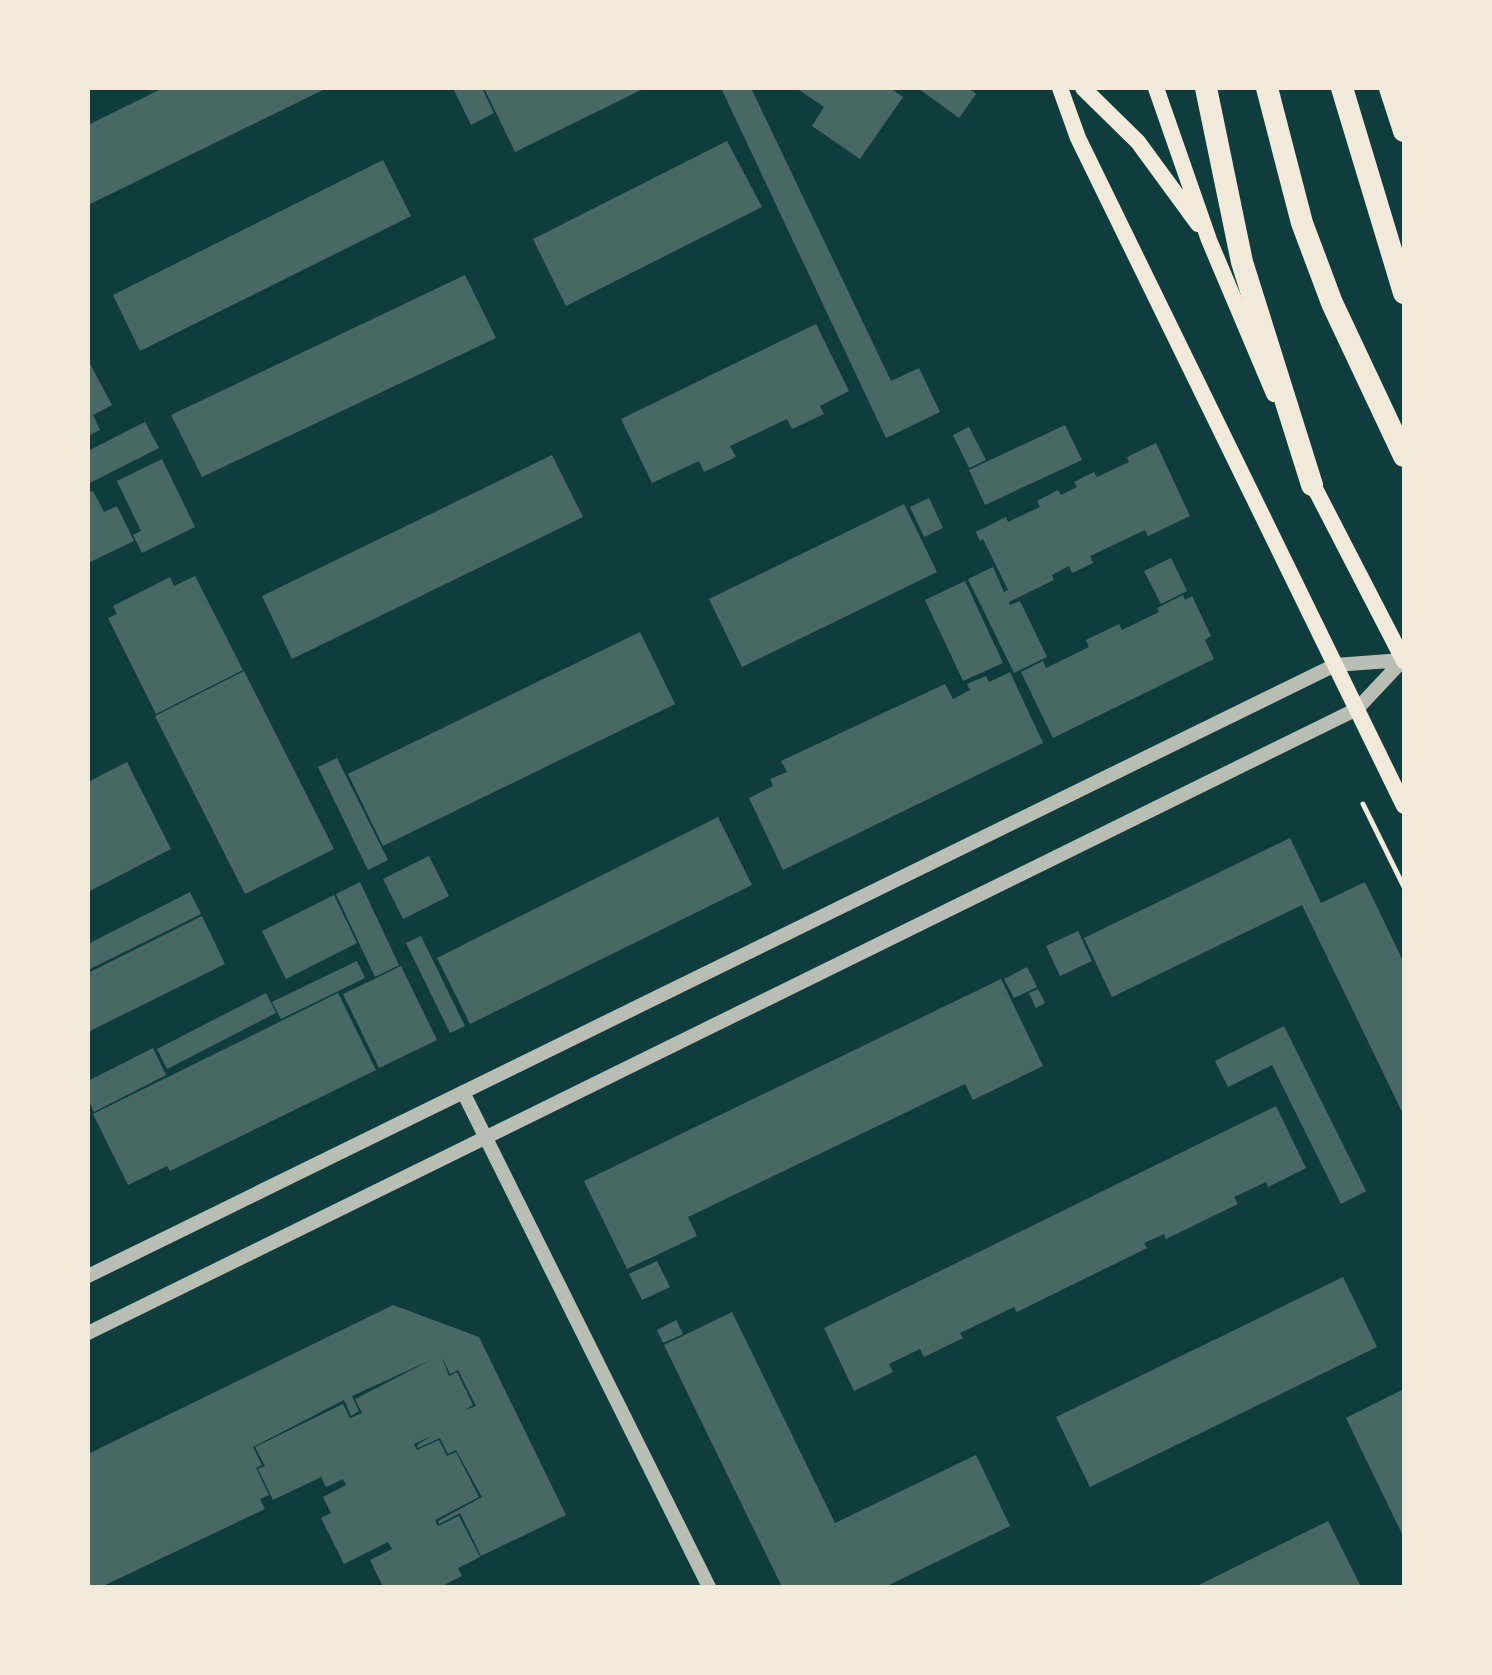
<svg xmlns="http://www.w3.org/2000/svg" width="1492" height="1675" viewBox="0 0 1492 1675" font-family="'Exo 2',sans-serif">
<rect width="100%" height="100%" fill="#0f3d3e"/>
<path fill="#486865" fill-rule="evenodd" d="M 163,88 L 327,88 L 88,205 L 88,125 Z
M 453,88 L 482,88 L 494,113 L 471,125 Z
M 484,88 L 645,88 L 515,152 Z
M 721,88 L 751,88 L 891,381 L 919,368 L 940,412 L 886,438 Z
M 796,88 L 890,88 L 903,97 L 860,159 L 812,126 L 824,107 Z
M 918,88 L 968,88 L 976,94 L 959,118 Z
M 727,141 L 762,207 L 566,306 L 533,239 Z
M 383,160 L 411,216 L 140,351 L 113,295 Z
M 465,275 L 496,338 L 202,477 L 171,415 Z
M 816,324 L 849,391 L 820,406 L 824,414 L 792,429 L 787,419 L 730,446 L 736,457 L 704,472 L 699,461 L 652,483 L 621,419 Z
M 88,360 L 112,405 L 93,415 L 100,430 L 88,436 Z
M 145,422 L 159,448 L 88,484 L 88,451 Z
M 1065,425 L 1082,460 L 985,505 L 969,470 Z
M 969,427 L 986,460 L 969,468 L 953,435 Z
M 1156,443 L 1190,516 L 1148,536 L 1145,530 L 1090,556 L 1093,563 L 1072,573 L 1069,566 L 1052,575 L 1054,580 L 1009,602 L 1010,605 L 1020,601 L 1047,657 L 1014,673 L 968,579 L 993,567 L 1004,592 L 1008,590 L 983,539 L 980,541 L 976,532 L 1006,517 L 1008,522 L 1040,507 L 1037,501 L 1058,490 L 1061,495 L 1077,487 L 1074,482 L 1094,472 L 1097,477 L 1129,462 L 1127,457 Z
M 552,455 L 583,517 L 292,659 L 262,596 Z
M 162,459 L 195,527 L 142,553 L 133,535 L 141,531 L 117,481 Z
M 93,491 L 104,512 L 117,506 L 134,541 L 88,563 L 88,493 Z
M 929,498 L 943,528 L 924,537 L 910,507 Z
M 904,504 L 937,572 L 742,667 L 709,599 Z
M 1171,558 L 1187,591 L 1161,604 L 1144,571 Z
M 195,576 L 243,670 L 156,714 L 108,618 L 117,614 L 113,606 L 170,577 L 174,586 Z
M 965,581 L 1003,663 L 963,681 L 925,600 Z
M 1183,595 L 1185,600 L 1192,596 L 1211,636 L 1205,640 L 1214,659 L 1053,738 L 1021,672 L 1043,661 L 1046,668 L 1089,647 L 1086,640 L 1119,624 L 1122,630 L 1159,612 L 1157,608 Z
M 640,632 L 675,704 L 383,846 L 348,774 Z
M 244,671 L 334,849 L 245,894 L 155,716 Z
M 1010,672 L 1043,743 L 783,870 L 749,798 L 773,786 L 770,779 L 787,772 L 781,761 L 945,684 L 953,699 L 970,690 L 967,684 L 986,676 L 989,682 Z
M 337,758 L 388,860 L 368,870 L 318,767 Z
M 127,762 L 171,849 L 88,892 L 88,782 Z
M 718,817 L 752,885 L 470,1024 L 437,958 Z
M 1290,838 L 1321,903 L 1365,882 L 1404,963 L 1404,1116 L 1302,905 L 1112,997 L 1084,938 Z
M 429,856 L 449,896 L 403,919 L 383,879 Z
M 360,882 L 399,965 L 375,977 L 336,894 Z
M 190,892 L 201,914 L 88,970 L 88,944 Z
M 334,895 L 357,943 L 286,979 L 262,931 Z
M 202,916 L 225,964 L 88,1032 L 88,973 Z
M 1078,931 L 1092,961 L 1060,976 L 1046,946 Z
M 421,936 L 465,1026 L 450,1033 L 406,943 Z
M 357,961 L 365,978 L 281,1019 L 272,1002 Z
M 401,966 L 437,1040 L 379,1068 L 343,994 Z
M 1027,967 L 1037,987 L 1014,998 L 1004,979 Z
M 1001,979 L 1043,1066 L 973,1100 L 965,1084 L 688,1217 L 697,1236 L 627,1269 L 584,1181 Z
M 1038,989 L 1045,1003 L 1036,1008 L 1029,993 Z
M 266,993 L 276,1013 L 167,1069 L 157,1049 Z
M 338,993 L 376,1070 L 170,1171 L 167,1166 L 128,1185 L 93,1114 Z
M 1284,1026 L 1366,1191 L 1341,1204 L 1272,1065 L 1228,1087 L 1215,1061 Z
M 153,1048 L 166,1075 L 94,1112 L 88,1100 L 88,1081 Z
M 1276,1106 L 1306,1168 L 1268,1187 L 1266,1182 L 1234,1197 L 1238,1204 L 1166,1239 L 1164,1234 L 1144,1243 L 1147,1248 L 1017,1312 L 1014,1307 L 960,1333 L 963,1338 L 924,1357 L 920,1349 L 889,1364 L 893,1372 L 854,1391 L 824,1328 Z
M 657,1261 L 670,1287 L 642,1300 L 629,1274 Z
M 1343,1277 L 1377,1347 L 1090,1487 L 1056,1417 Z
M 393,1305 L 479,1337 L 566,1515 L 481,1556 L 460,1513 L 439,1524 L 438,1521 L 482,1497 L 456,1450 L 448,1454 L 440,1438 L 418,1448 L 417,1445 L 431,1436 L 414,1444 L 417,1450 L 439,1440 L 447,1456 L 456,1452 L 479,1497 L 435,1520 L 438,1526 L 459,1516 L 480,1557 L 458,1568 L 462,1576 L 440,1587 L 383,1587 L 370,1560 L 392,1549 L 388,1542 L 344,1564 L 321,1518 L 331,1513 L 323,1497 L 346,1485 L 343,1479 L 326,1487 L 321,1477 L 273,1500 L 258,1469 L 265,1466 L 255,1447 L 343,1404 L 350,1418 L 362,1413 L 355,1399 L 433,1359 L 352,1396 L 359,1411 L 351,1416 L 344,1400 L 253,1447 L 262,1465 L 256,1468 L 269,1495 L 260,1499 L 265,1509 L 101,1587 L 88,1587 L 88,1454 ZM 441,1355 L 450,1374 L 458,1370 L 476,1406 L 465,1410 L 473,1405 L 457,1372 L 449,1376 Z
M 732,1312 L 835,1523 L 976,1455 L 1010,1526 L 885,1587 L 782,1587 L 664,1345 Z
M 676,1320 L 683,1334 L 663,1343 L 657,1330 Z
M 1404,1389 L 1404,1538 L 1346,1418 Z
M 1328,1521 L 1360,1585 L 1357,1587 L 1195,1587 Z"/>
<g fill="none" stroke-linecap="round" stroke-linejoin="round">
<path stroke="#f1e9da" stroke-width="5" d="M 1363,804 L 1404,887"/>
<path stroke="#b8beb3" stroke-width="14" d="M 463,1092 L 709,1587
M 88,1276 L 1335,665 L 1403,660
M 88,1333 L 1357,709 L 1403,660"/>
<path stroke="#f1e9da" stroke-width="16" d="M 1060,88 L 1078,138 L 1404,806
M 1083,88 L 1138,142 L 1198,224
M 1156,88 L 1209,240 L 1274,394
M 1308,475 L 1404,661"/>
<path stroke="#f1e9da" stroke-width="22" d="M 1206,88 L 1242,262 L 1312,485
M 1267,88 L 1302,223 L 1332,303 L 1404,456
M 1342,88 L 1404,293
M 1390,88 L 1404,131"/>
</g>
<rect width="1492" height="1675" fill="none" stroke="#f1e9da" stroke-width="180"/>
</svg>
